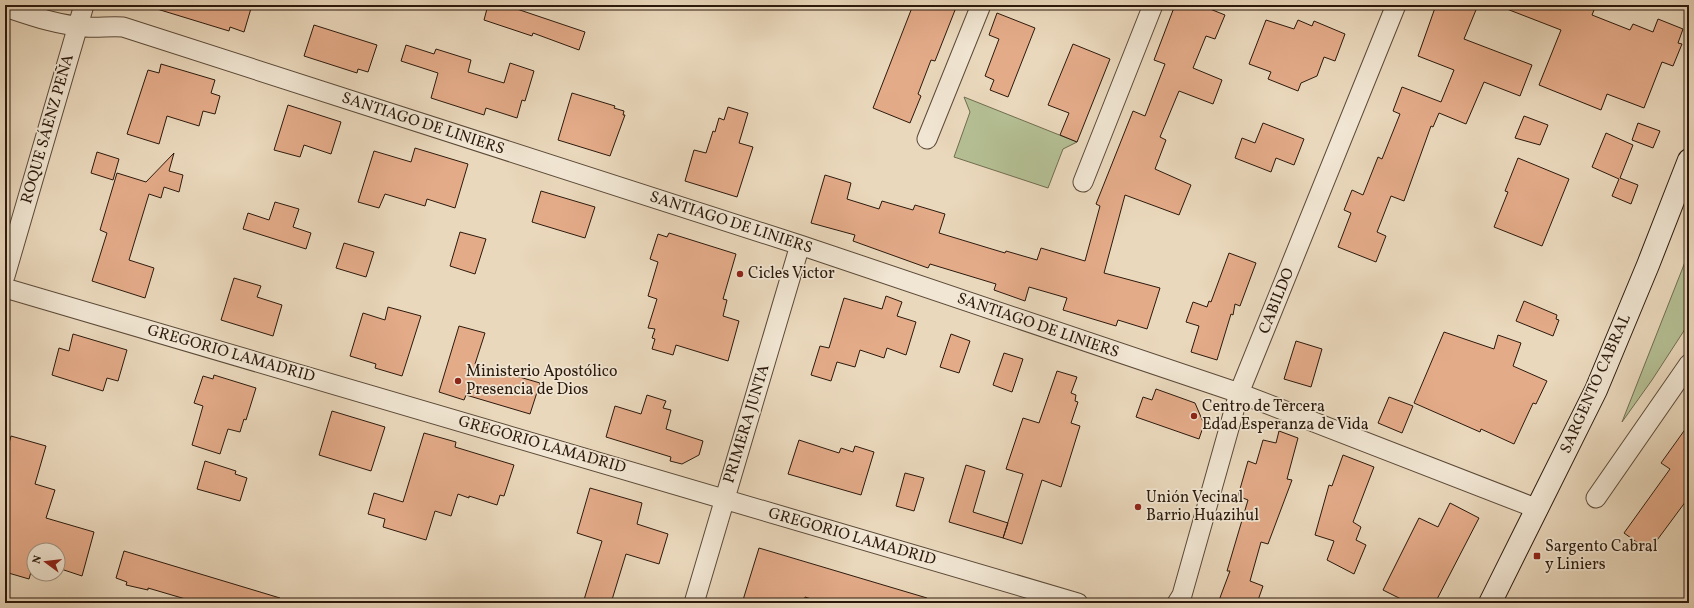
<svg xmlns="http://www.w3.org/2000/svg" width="1694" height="608" viewBox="0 0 1694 608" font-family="Vollkorn,serif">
<rect width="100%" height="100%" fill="#ead8bc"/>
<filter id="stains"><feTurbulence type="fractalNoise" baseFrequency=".005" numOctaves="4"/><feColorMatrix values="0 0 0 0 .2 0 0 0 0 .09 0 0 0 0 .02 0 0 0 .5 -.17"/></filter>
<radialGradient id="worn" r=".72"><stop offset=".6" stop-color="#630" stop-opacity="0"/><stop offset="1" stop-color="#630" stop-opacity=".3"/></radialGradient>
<path fill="#b4bf93" stroke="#706c50" d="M 964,97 L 1077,142 L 1063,149 L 1048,188 L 954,157 L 970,112 Z
M 1689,252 L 1689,323 L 1652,380 L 1622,422 Z"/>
<path fill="#e4ab89" stroke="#2b190c" d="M 158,5 L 252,5 L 244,32 L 230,27 L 229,31 L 157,9 Z
M 488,5 L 505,5 L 585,32 L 579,50 L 533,33 L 532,36 L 484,20 Z
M 913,5 L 957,5 L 935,61 L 931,60 L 918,94 L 921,96 L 910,123 L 873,108 Z
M 1175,5 L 1200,5 L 1225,15 L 1215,39 L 1206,36 L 1193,68 L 1222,80 L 1213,104 L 1179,91 L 1160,137 L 1166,140 L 1155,169 L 1191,185 L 1179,215 L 1125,195 L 1104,273 L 1160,288 L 1147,329 L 1118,320 L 1116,326 L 1063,310 L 1067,298 L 1029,287 L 1025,301 L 994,290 L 996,284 L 930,264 L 928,268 L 853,241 L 855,235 L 811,223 L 825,175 L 851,183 L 847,199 L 879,209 L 882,201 L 913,210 L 915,205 L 945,214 L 939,233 L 1005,253 L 1006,251 L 1037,260 L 1041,248 L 1085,261 L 1100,206 L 1096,204 L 1133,111 L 1145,116 L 1165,64 L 1154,60 Z
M 1436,5 L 1478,5 L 1464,39 L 1532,65 L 1520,96 L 1484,82 L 1466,124 L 1439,113 L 1433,127 L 1431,126 L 1404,201 L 1391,196 L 1377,232 L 1386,236 L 1376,262 L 1338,247 L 1351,213 L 1344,210 L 1352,190 L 1363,195 L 1378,157 L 1382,159 L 1400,114 L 1393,111 L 1402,87 L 1441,102 L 1454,70 L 1418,56 Z
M 1500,5 L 1596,5 L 1592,15 L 1630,30 L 1633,24 L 1653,32 L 1658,19 L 1683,29 L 1678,43 L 1682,44 L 1673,66 L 1662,62 L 1644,108 L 1607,94 L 1601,110 L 1539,85 L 1561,30 L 1499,6 Z
M 997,13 L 1035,28 L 1008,97 L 990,90 L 994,80 L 985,76 L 999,39 L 989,35 Z
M 1266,20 L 1294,29 L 1298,20 L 1312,26 L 1314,21 L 1345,34 L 1335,61 L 1324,57 L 1317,76 L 1301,83 L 1298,91 L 1268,79 L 1271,72 L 1249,64 Z
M 314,25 L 377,45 L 368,72 L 358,69 L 357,73 L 304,56 Z
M 1073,44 L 1110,59 L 1077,142 L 1060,135 L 1069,113 L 1048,105 Z
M 406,45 L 434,54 L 436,49 L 471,60 L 468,72 L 504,83 L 510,63 L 534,71 L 525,101 L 522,100 L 517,118 L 486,108 L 484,115 L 431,98 L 438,73 L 401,61 Z
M 161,64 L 215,80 L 211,93 L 220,96 L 215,114 L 203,111 L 199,126 L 167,116 L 159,144 L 127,134 L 148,70 L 159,73 Z
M 572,93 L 615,106 L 614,108 L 624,111 L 623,115 L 625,115 L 610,156 L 558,140 Z
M 288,105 L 341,122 L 331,154 L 304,145 L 300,157 L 274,150 Z
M 728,107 L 748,113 L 739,143 L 753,147 L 737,197 L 685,181 L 694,150 L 706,153 L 713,131 L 715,132 L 719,118 L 724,120 Z
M 1524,116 L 1548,125 L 1540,145 L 1515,138 Z
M 1263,123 L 1304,139 L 1294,165 L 1276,158 L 1271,172 L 1235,158 L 1242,138 L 1255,143 Z
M 1638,123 L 1660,131 L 1653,148 L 1632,140 Z
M 1606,133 L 1633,145 L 1620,178 L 1638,185 L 1631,204 L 1612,196 L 1619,179 L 1592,167 Z
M 415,148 L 468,164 L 455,208 L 427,199 L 425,206 L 385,194 L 379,208 L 358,202 L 374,151 L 411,162 Z
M 97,152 L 119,159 L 113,180 L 91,173 Z
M 174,153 L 169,171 L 183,175 L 179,192 L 164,187 L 161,198 L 149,194 L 129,260 L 154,268 L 145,298 L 92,281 L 107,233 L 100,230 L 117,173 L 146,182 Z
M 1518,158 L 1569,179 L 1542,246 L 1494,227 L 1508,192 L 1505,191 Z
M 541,191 L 595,207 L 585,238 L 532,222 Z
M 275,202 L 299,209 L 293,227 L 311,233 L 306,249 L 243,229 L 248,213 L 269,220 Z
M 460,232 L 486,239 L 475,274 L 450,266 Z
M 669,233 L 736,254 L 723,299 L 727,300 L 723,316 L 739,321 L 728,361 L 676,345 L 673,355 L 652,349 L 655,339 L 652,338 L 655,329 L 648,328 L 657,299 L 648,296 L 658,262 L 650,259 L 658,234 L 667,237 Z
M 344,243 L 374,252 L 366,277 L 336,268 Z
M 1229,253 L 1256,263 L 1240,306 L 1235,304 L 1233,315 L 1231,314 L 1217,360 L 1191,352 L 1199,326 L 1186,322 L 1193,302 L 1207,307 L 1209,301 L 1211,302 Z
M 234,278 L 261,286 L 257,297 L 282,305 L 273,336 L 221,320 Z
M 886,296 L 902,302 L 897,316 L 916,322 L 906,355 L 887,348 L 884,358 L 860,350 L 855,367 L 837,362 L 831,381 L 811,375 L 820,346 L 829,348 L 844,298 L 882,309 Z
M 1524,301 L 1557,315 L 1556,319 L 1559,320 L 1553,336 L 1516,321 Z
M 388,307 L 421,316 L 402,376 L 375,368 L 376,364 L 350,356 L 363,313 L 385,320 Z
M 459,326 L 485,333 L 475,364 L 540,383 L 530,414 L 466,395 L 464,400 L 439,392 Z
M 1444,332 L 1494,349 L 1498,335 L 1521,343 L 1513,366 L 1547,381 L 1536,404 L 1533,403 L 1514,444 L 1481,429 L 1480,432 L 1414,403 Z
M 73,334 L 127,350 L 118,381 L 107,378 L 103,391 L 52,375 L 59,348 L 69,351 Z
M 951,334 L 970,341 L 959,373 L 940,367 Z
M 1296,341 L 1322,349 L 1311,387 L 1284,379 Z
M 1004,353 L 1023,359 L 1012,392 L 993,385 Z
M 1057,371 L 1077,377 L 1071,393 L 1076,395 L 1075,401 L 1078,402 L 1071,423 L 1080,426 L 1061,487 L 1042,480 L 1022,544 L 1003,538 L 1023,474 L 1006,469 L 1023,418 L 1039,423 Z
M 214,375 L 256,388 L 246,420 L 244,419 L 240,432 L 228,429 L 220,454 L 192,445 L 203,406 L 194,403 L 203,376 L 213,379 Z
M 1156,389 L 1195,403 L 1204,424 L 1199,439 L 1136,417 L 1143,397 L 1152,400 Z
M 647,395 L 666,401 L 663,408 L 671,410 L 666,429 L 703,441 L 699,455 L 682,464 L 670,461 L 671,457 L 606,437 L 615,406 L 641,414 Z
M 1389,397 L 1413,406 L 1402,433 L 1378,423 Z
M 332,411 L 385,427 L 371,471 L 319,455 Z
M 1689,424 L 1689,497 L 1649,551 L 1624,533 L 1670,469 L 1661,463 Z
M 1279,431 L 1298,438 L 1287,479 L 1292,480 L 1268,544 L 1261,542 L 1250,581 L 1263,586 L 1257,603 L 1218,603 L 1230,571 L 1227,571 L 1248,500 L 1238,496 L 1248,461 L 1256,464 L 1263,440 L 1276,443 Z
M 424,433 L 456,442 L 455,447 L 514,465 L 504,496 L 500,495 L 497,505 L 469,496 L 469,498 L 458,494 L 451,516 L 435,511 L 426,540 L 383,527 L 385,519 L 368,514 L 374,493 L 403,502 Z
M 11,436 L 46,446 L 35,484 L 55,490 L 46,518 L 94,532 L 82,576 L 58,568 L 58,550 L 34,550 L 34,561 L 29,579 L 5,572 L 5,458 Z
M 799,440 L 839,453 L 841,448 L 853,452 L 855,446 L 874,452 L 861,495 L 788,474 Z
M 1343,455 L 1374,467 L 1353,522 L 1361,527 L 1356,540 L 1366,545 L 1354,574 L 1327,560 L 1334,541 L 1315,535 L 1329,485 L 1332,486 Z
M 205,461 L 236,471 L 235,474 L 247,478 L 240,501 L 197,489 Z
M 966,465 L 985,471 L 973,512 L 1008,523 L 1003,538 L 949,522 Z
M 905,473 L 924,478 L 914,511 L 896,506 Z
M 590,488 L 642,503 L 637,524 L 668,534 L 659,564 L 626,554 L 611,603 L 583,603 L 602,541 L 577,533 Z
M 1450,503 L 1479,518 L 1435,603 L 1409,603 L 1383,590 L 1419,518 L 1438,527 Z
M 759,548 L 927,598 L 926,603 L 824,603 L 805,597 L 803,603 L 754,603 L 743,600 Z
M 124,551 L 280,598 L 279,603 L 199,603 L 148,588 L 148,590 L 126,585 L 127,582 L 116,578 Z"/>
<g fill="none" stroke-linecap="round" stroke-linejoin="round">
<g stroke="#5b4938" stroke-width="21">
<path id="street" d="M 5,7 C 32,16 57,25 86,27 C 98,28 110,26 123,27 L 800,245 L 1239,393 L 1538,509
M 927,139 L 981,5
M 1083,182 L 1153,5
M 5,276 L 84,5
M 5,288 L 1078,603
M 1596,498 L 1689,364
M 694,603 L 800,245
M 1177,603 L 1182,595 L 1239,393 L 1396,5"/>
</g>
<g stroke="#2b190c" stroke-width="24">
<path id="secondary" d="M 1490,603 L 1596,390 L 1648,265 L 1689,160"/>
</g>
<use href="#street" stroke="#f1e6d3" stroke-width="19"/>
<use href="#secondary" stroke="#f1e6d3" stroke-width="22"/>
</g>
<g fill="#8f2418" stroke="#f1e6d3" stroke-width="1.5">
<circle cx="740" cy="274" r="4"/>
<circle cx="458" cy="381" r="4"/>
<circle cx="1194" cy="416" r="4"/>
<circle cx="1138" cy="507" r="4"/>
<rect x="1533" y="552" width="8" height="8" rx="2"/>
</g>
<g text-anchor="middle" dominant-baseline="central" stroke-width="3.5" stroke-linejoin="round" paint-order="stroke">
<g font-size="16" fill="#2b190c" stroke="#f1e6d3">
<text transform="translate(423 124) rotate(18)">SANTIAGO DE LINIERS</text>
<text transform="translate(48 129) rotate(-74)">ROQUE SÁENZ PEÑA</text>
<text transform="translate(731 223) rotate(18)">SANTIAGO DE LINIERS</text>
<text transform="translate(1277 301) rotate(-68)">CABILDO</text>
<text transform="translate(1038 326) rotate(19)">SANTIAGO DE LINIERS</text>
<text transform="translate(231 354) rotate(16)">GREGORIO LAMADRID</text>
<text transform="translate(1596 384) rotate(-66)">SARGENTO CABRAL</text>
<text transform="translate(747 424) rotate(-73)">PRIMERA JUNTA</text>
<text transform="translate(542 445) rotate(16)">GREGORIO LAMADRID</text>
<text transform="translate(852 537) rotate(16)">GREGORIO LAMADRID</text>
</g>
<g font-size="16" fill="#2b190c" stroke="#f1e6d3" text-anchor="start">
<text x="748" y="274">Cicles Victor</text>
<text x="466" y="372">Ministerio Apostólico<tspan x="466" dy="18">Presencia de Dios</tspan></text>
<text x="1202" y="407">Centro de Tercera<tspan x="1202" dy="18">Edad Esperanza de Vida</tspan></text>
<text x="1146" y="498">Unión Vecinal<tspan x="1146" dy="18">Barrio Huazihul</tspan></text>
<text x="1545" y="547">Sargento Cabral<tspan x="1545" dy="18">y Liniers</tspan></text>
</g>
</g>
<rect width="1694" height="608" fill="none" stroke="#ead8bc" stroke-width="20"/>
<rect x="6" y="6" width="1682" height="596" fill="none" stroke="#2b190c" stroke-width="2"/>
<rect x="10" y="10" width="1674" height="588" fill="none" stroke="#2b190c"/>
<g transform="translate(46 562) rotate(285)"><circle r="19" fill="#f1e6d3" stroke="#a29483"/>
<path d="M0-3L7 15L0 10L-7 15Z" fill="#8f2418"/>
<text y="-6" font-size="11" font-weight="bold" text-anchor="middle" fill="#2b190c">N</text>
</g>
<rect width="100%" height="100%" filter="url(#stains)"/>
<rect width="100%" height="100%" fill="url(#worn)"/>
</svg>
